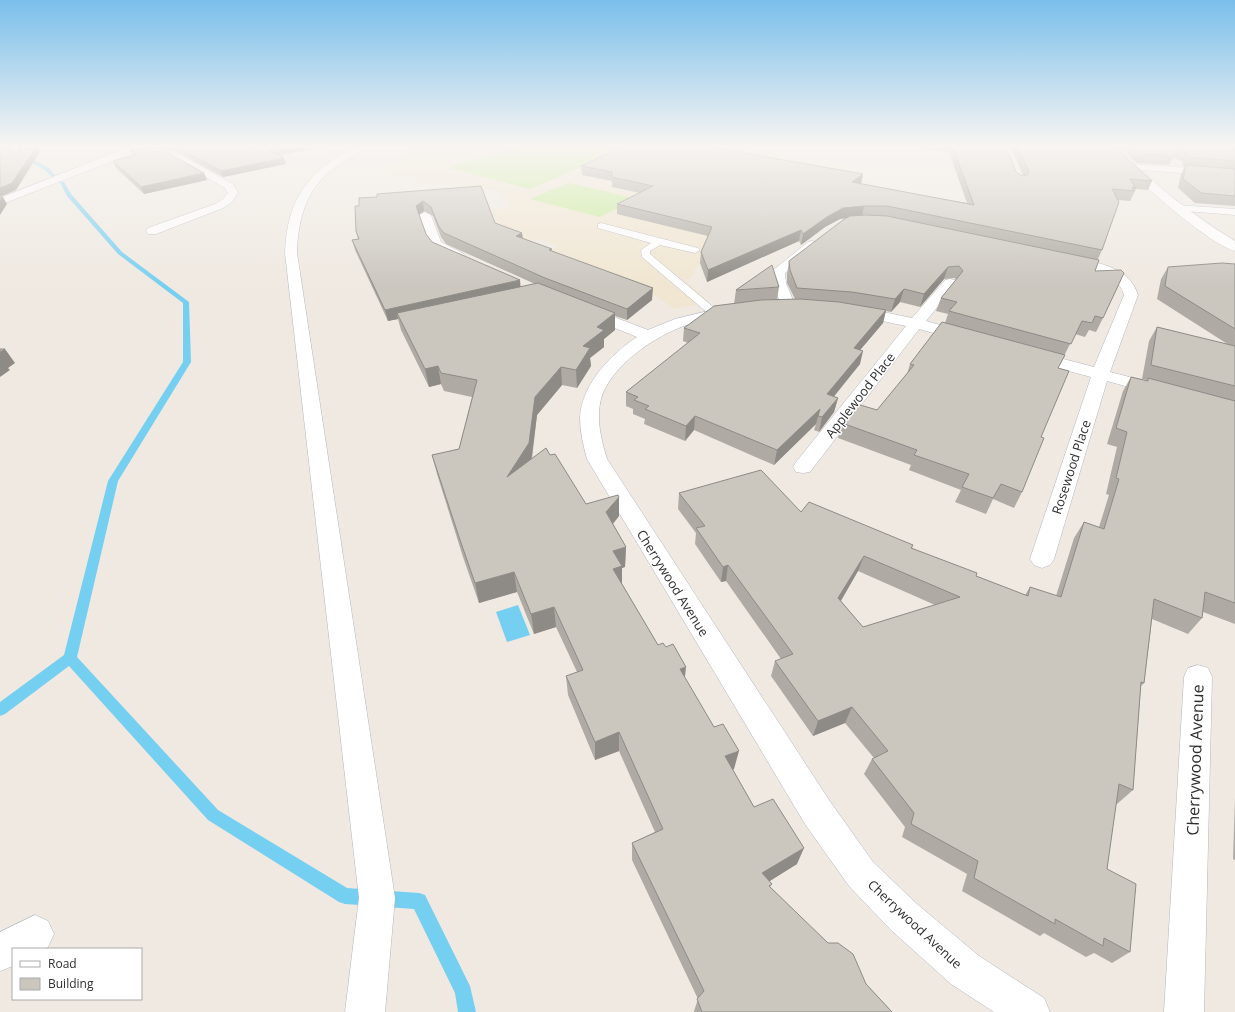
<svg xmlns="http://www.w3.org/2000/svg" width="1235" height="1012" viewBox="0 0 1235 1012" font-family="'Open Sans',sans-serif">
<rect width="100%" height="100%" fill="#efe9e1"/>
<path fill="#f0e6d1" d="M 415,145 L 727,145 L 849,167 L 696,267 L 692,277 L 685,280 L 709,302 L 675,309 L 635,282 L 548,252 L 559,246 L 538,239 L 525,243 L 504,234 L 489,210 L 511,208 L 498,191 L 469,186 L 430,184 L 384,172 Z"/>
<path fill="#c9ec9a" d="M 519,145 L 632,145 L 631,146 L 530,189 L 450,168 Z
M 569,183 L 637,199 L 600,217 L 530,199 Z"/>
<path fill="#75cff0" d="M 518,605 L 530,635 L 507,642 L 496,612 Z"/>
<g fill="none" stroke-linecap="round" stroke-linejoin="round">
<path fill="#75cff0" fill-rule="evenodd" d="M 0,145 L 6,145 L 0,147 Z
M 19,145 L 23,145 L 20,153 L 49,168 L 56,177 L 52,177 L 45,170 L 16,154 Z
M 60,182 L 64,182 L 71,194 L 122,252 L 189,302 L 191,362 L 118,481 L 77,657 L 218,810 L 347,888 L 419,893 L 425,895 L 470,986 L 476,1012 L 458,1012 L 455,993 L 414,909 L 345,904 L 339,902 L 208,820 L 69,666 L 5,714 L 0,716 L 0,702 L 64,655 L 108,481 L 183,362 L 183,303 L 118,254 L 67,196 Z"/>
<g stroke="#b4b7c1" stroke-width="1">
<path id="lane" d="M 601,223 L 698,248 L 700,250 L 695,253 L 660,245 L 650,251 L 650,254 L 718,311 L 719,313 L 718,315 L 710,315 L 642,257 L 641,250 L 651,243 L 598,228 L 598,224 Z"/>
</g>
<g stroke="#b4b7c1" stroke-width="1">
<path id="street" d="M 358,145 L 369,145 C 361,153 347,158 338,165 C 307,186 298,217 297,253 L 395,898 L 385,1012 L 345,1012 L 359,898 L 285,253 C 287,197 309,171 358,145 Z
M 142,150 L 179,154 L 233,184 L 238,193 L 231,203 L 223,208 L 156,234 L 148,234 L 146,231 L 148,228 L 215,204 L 223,199 L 228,193 L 225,188 L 173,158 L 139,155 L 137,153 Z
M 1130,164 L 1235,171 L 1235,177 L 1127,169 L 1125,167 Z
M 1177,205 L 1235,209 L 1235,215 L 1173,210 L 1171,208 L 1173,206 Z
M 425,212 L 431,215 L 441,242 L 464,254 L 466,257 L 464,260 L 454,260 L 431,247 L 419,215 Z
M 812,241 L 816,242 L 818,245 L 816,248 L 785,273 L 786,283 L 795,305 L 793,308 L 783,308 L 772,283 L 771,272 L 808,242 Z
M 1067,257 C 1094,262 1129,265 1138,295 L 1110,372 L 1164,386 L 1167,390 L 1164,394 L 1158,395 L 1107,381 L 1054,559 L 1050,565 L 1042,568 L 1034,565 L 1030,559 L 1091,377 L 1027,360 L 1025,356 L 1027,352 L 1033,351 L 1094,367 L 1124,295 C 1117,269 1084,269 1062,264 L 1060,261 L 1062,258 Z
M 950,279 L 955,280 L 957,283 L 926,321 L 971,334 L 973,337 L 971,340 L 965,342 L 919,329 L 810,472 L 803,473 L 796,472 L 793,467 L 796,462 L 906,326 L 849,314 L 846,311 L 849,308 L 854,306 L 912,318 L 945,280 Z
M 729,306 L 734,308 L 737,311 L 734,314 C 718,318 702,320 687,325 C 656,335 610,366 601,399 C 596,419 601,439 607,459 L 829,800 L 873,862 L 917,904 L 979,956 L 1044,998 L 1050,1012 L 994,1012 L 951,984 L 891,930 L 849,886 L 805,824 L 587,459 C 583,445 580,431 580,417 C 582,384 611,354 637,337 L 583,315 L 580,312 L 583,309 L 593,309 L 648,330 L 675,319 Z
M 1198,665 L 1208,668 L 1212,677 L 1204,1012 L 1164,1012 L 1184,677 L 1188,668 Z
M 35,915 L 48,921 L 54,934 L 48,947 L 45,949 L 13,949 L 13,966 L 0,971 L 0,932 Z"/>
</g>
<g stroke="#b4b7c1" stroke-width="1">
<path id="secondary" d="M 134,145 L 146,145 L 130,154 L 0,205 L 0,198 Z
M 1108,145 L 1117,145 C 1151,183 1191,214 1235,241 L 1235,251 C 1208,244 1121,169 1108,145 Z"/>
</g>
<use href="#lane" fill="#fff" fill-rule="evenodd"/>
<use href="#street" fill="#fff" fill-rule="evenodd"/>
<use href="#secondary" fill="#fff" fill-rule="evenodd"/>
</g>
<path fill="#afaba4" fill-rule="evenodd" d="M 141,145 L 327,145 L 324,146 L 278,155 L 286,164 L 223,177 L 175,151 L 143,149 Z
M 626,145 L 710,145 L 710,147 L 863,174 L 861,184 L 967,203 L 949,152 L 921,149 L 920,145 L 1005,145 L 1016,172 L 1022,176 L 1023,176 L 1010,145 L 1117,145 L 1128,159 L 1152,181 L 1148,190 L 1136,189 L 1130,201 L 1118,200 L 1102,250 L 1098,259 L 1095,271 L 1103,318 L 1096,332 L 1089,330 L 1085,337 L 1075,334 L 1058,368 L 1041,437 L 1022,492 L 1014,508 L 993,499 L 986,514 L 955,502 L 961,490 L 909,470 L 911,465 L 838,438 L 842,423 L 877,410 L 907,374 L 910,364 L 945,323 L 948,314 L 936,311 L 941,298 L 956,280 L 955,278 L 944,279 L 920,307 L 900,302 L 891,312 L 886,311 L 883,323 L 860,350 L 860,364 L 833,396 L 838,398 L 834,412 L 819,432 L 814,430 L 816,424 L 774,465 L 694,430 L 685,441 L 644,424 L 645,419 L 633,414 L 633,409 L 626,406 L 626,392 L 688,343 L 683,341 L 684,328 L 734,304 L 736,290 L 779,287 L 777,300 L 795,299 L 787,283 L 787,274 L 789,261 L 847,218 L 840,219 L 825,227 L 801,245 L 799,241 L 707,282 L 700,263 L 701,252 L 708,236 L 617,214 L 617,204 L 640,193 L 612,187 L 612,181 L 582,175 L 581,166 Z
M 1119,145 L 1235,145 L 1235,206 L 1195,203 L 1178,188 L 1181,174 L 1185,166 L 1182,166 L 1183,161 L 1173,158 L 1169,165 L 1136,163 Z
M 130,149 L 204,173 L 207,180 L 144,194 L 116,168 L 113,161 L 133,156 Z
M 481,186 L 495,223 L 522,233 L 523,238 L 553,251 L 652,300 L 627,320 L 615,316 L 615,330 L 604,339 L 604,347 L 590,358 L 591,366 L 577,388 L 562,385 L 537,415 L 532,459 L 550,455 L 586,504 L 619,516 L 613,524 L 626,547 L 625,567 L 622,568 L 622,584 L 658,645 L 685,679 L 734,769 L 733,770 L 754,807 L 797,864 L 769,881 L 772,884 L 770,887 L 866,984 L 892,1012 L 694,1012 L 694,1011 L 698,999 L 632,860 L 632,843 L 655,832 L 619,751 L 595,760 L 568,695 L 566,676 L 577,672 L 556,627 L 534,634 L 517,592 L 479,603 L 463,557 L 437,474 L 432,455 L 459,449 L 472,397 L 444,391 L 441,384 L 429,387 L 401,330 L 398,319 L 388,321 L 355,250 L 352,240 L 358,239 L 356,231 L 359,206 L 377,197 ZM 424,211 L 433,216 L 441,237 L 446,244 L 535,284 L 521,287 L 432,242 L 426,234 L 419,215 Z
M 1235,264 L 1235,624 L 1203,612 L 1202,618 L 1188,634 L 1152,619 L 1144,683 L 1141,686 L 1133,790 L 1117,804 L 1116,804 L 1107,869 L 1130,952 L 1112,963 L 1094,953 L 1086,957 L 1044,933 L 1040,936 L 962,891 L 967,874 L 902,837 L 905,827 L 864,774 L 872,759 L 874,758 L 845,723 L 813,736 L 771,676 L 775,661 L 781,659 L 726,581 L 721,582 L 695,544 L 696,533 L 678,509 L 679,493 L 801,512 L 913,545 L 912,548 L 976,576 L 1025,595 L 1030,587 L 1056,596 L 1074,538 L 1084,522 L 1099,527 L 1109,495 L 1106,494 L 1117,447 L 1107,444 L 1123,391 L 1131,377 L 1147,381 L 1147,380 L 1142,379 L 1149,341 L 1157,327 L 1229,345 L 1157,299 L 1161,279 L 1168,267 ZM 858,571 L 935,605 L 863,627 L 841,601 Z
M 1235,798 L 1235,860 L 1233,859 Z"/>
<path fill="#8e8b86" d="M 301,145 L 327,145 L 324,146 L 271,157 L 269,151 Z
M 37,146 L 40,152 L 16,190 L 0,197 L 0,188 Z
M 284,158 L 286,164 L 223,177 L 221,171 Z
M 204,173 L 207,180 L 144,194 L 141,187 Z
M 863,174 L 861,184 L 852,182 Z
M 3,197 L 7,204 L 0,215 L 0,201 Z
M 423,201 L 424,211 L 418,215 L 416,206 Z
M 864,206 L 862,216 L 840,219 L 825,227 L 801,245 L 803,234 L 827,217 L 843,208 Z
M 801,230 L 799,241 L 707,282 L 708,270 Z
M 522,233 L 523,243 L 516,236 Z
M 948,267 L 944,279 L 920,307 L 924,294 Z
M 520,280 L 521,292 L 397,313 L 398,319 L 388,321 L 385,310 Z
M 653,288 L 652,300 L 627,320 L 627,309 Z
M 904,289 L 900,302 L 891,312 L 895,299 Z
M 886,310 L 883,323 L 850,362 L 854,348 Z
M 615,313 L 615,330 L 604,339 L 604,347 L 590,358 L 591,366 L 577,388 L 576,370 L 583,346 L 597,327 Z
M 5,349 L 15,363 L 8,368 L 10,370 L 0,377 L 0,352 Z
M 863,351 L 860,364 L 824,409 L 827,394 Z
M 438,366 L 441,384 L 429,387 L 425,369 Z
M 561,367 L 562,385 L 537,415 L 531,462 L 507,477 L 535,397 Z
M 838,398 L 834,412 L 819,432 L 822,417 Z
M 820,409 L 816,424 L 774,465 L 777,450 Z
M 695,416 L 694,430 L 685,441 L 686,426 Z
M 619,497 L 619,516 L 606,532 L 606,512 Z
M 626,547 L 625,567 L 622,568 L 622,586 L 613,589 L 613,551 Z
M 864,556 L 858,571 L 833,614 L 838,598 Z
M 728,565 L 726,581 L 721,582 L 723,567 Z
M 514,572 L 517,592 L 479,603 L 475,583 Z
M 554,607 L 556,627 L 534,634 L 531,614 Z
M 686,667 L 684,686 L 680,669 Z
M 852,707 L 845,723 L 813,736 L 818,721 Z
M 619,732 L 619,751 L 595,760 L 595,742 Z
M 739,751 L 734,769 L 721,775 L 725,756 Z
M 804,848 L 797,864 L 757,889 L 762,873 Z"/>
<path fill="#cbc7bf" stroke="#8e8b86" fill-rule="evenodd" d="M 0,145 L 3,145 L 15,153 L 37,146 L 12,183 L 0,188 Z
M 169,145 L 301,145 L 269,151 L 284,158 L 221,171 L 172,145 Z
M 626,145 L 710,145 L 710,147 L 863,174 L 852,182 L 974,205 L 952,145 L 1005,145 L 1016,172 L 1022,176 L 1027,175 L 1029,171 L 1016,145 L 1117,145 L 1128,159 L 1152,181 L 1130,179 L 1136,188 L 1132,187 L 1134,191 L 1112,189 L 1119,202 L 1102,250 L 887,206 L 864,206 L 843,208 L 827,217 L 803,234 L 801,230 L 708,270 L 701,252 L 712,227 L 617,204 L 653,186 L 612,177 L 612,172 L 581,166 Z
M 1131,145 L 1232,145 L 1235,147 L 1235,161 L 1187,157 L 1188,153 L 1177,149 L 1174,156 L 1140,154 Z
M 130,149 L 166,152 L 204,173 L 141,187 L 113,161 L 136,155 Z
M 1186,165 L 1235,169 L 1235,196 L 1201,193 L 1183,179 Z
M 481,186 L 495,223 L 522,233 L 516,236 L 552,249 L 549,250 L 653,288 L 627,309 L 545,278 L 444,233 L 439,227 L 431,207 L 423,201 L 416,206 L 426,234 L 432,242 L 520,280 L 385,310 L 352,240 L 359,239 L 356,231 L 355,206 L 359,206 L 359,198 L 377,197 L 377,194 Z
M 3,197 L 0,201 L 0,198 Z
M 866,215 L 887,216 L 1099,260 L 1095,271 L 1121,270 L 1124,273 L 1103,318 L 1095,316 L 1092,323 L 1082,321 L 1071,344 L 949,311 L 957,302 L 941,298 L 963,271 L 959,266 L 948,267 L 924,294 L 904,289 L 895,299 L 852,292 L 797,288 L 790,270 L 789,261 L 843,220 L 850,216 Z
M 1222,263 L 1235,264 L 1235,329 L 1165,286 L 1168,267 Z
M 772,265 L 779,287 L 736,290 Z
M 538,283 L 615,313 L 597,327 L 604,330 L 583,346 L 590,348 L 576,370 L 561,367 L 535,397 L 529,443 L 507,477 L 546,448 L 550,455 L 555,454 L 586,504 L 618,495 L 619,497 L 606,512 L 626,547 L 613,551 L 622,566 L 613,569 L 658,645 L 663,643 L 666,647 L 673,644 L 686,667 L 680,669 L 714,727 L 723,724 L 739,751 L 725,756 L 754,807 L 773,799 L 804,848 L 762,873 L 772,884 L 769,886 L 828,943 L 838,943 L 853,954 L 866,984 L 892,1012 L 702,1012 L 697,999 L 704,991 L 632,843 L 663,829 L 619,732 L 595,742 L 566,676 L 583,670 L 554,607 L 531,614 L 514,572 L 475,583 L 459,537 L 432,455 L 459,449 L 477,380 L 441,373 L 438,366 L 425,369 L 397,313 Z
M 800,299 L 839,302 L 886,310 L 854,348 L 863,351 L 827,394 L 838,398 L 822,417 L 818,416 L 820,409 L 777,450 L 695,416 L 686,426 L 645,409 L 649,406 L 634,400 L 638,397 L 626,392 L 700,333 L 684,328 L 714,306 L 761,300 Z
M 942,322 L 1065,355 L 1058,368 L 1069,371 L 1041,437 L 1044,438 L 1022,492 L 1001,484 L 993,498 L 962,487 L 969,474 L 914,455 L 917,450 L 842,423 L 857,404 L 877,410 L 914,365 L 910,364 Z
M 1157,327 L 1235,346 L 1235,386 L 1151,365 Z
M 0,349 L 5,349 L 0,352 Z
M 1131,377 L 1148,381 L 1148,378 L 1235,401 L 1235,603 L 1205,592 L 1202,618 L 1154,599 L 1144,683 L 1141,682 L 1133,790 L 1119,784 L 1107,869 L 1136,884 L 1130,952 L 1104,938 L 1103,946 L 1055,919 L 1055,924 L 974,878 L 978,861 L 911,824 L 914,813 L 872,759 L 888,751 L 852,707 L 818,721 L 775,661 L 793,654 L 728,565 L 723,567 L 696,528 L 705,526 L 679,493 L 761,470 L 801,512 L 809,502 L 913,545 L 911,548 L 977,573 L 976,576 L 1028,596 L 1030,587 L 1061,597 L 1084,522 L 1104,529 L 1119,479 L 1116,478 L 1127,432 L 1116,428 ZM 864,556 L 960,597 L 863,627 L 838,598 Z"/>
<linearGradient id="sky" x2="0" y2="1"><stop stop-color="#7abfeb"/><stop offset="0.51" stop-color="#f8f5f2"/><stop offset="1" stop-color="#f8f5f2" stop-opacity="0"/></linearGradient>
<rect width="1235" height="286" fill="url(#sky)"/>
<g text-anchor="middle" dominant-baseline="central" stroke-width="3" stroke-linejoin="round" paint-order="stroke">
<g font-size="13" fill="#2e2e2e" stroke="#fff">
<text transform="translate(860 395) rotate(-52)">Applewood Place</text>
<text transform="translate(1071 467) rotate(-72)">Rosewood Place</text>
<text transform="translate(673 583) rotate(58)">Cherrywood Avenue</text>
<text transform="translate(915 924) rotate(43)">Cherrywood Avenue</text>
</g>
<g font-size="16" fill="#2e2e2e" stroke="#fff">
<text transform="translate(1195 760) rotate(-88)">Cherrywood Avenue</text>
</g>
</g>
<rect x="12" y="948" width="130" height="52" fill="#ffffff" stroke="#ababab"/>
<rect x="20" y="961" width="20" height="6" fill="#ffffff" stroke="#ababab"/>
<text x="48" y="968" font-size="12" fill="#2e2e2e">Road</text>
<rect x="20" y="978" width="20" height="12" fill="#cbc7bf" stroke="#ababab"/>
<text x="48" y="988" font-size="12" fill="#2e2e2e">Building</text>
</svg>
